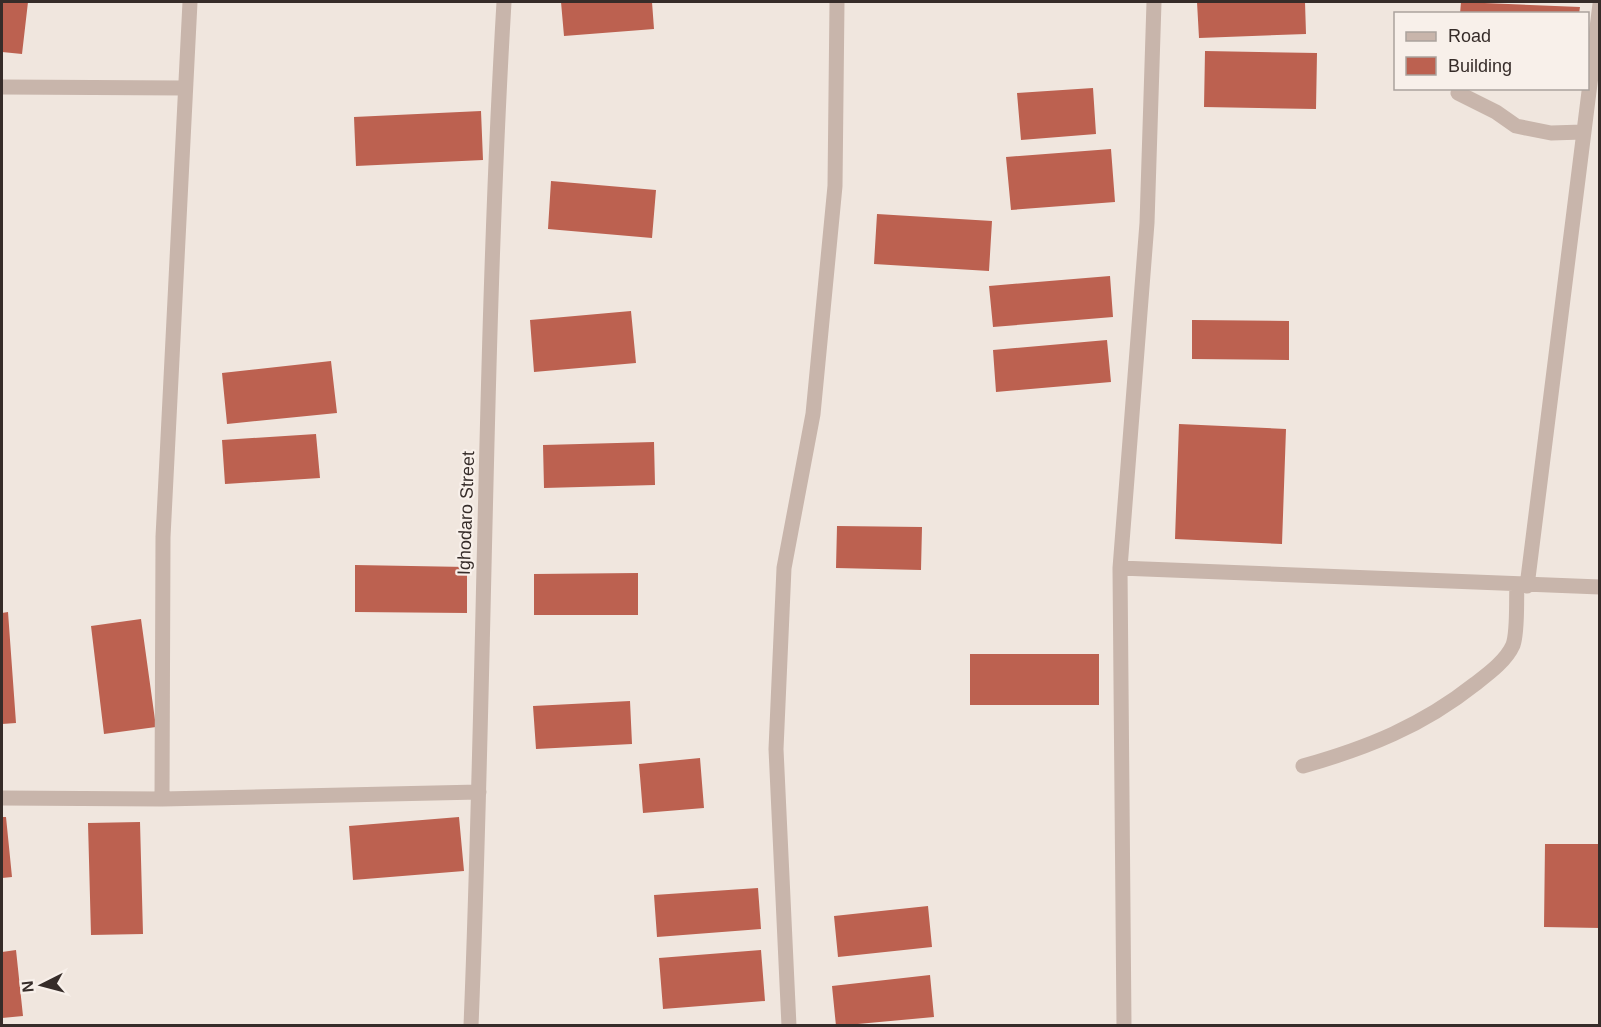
<svg xmlns="http://www.w3.org/2000/svg" width="1601" height="1027" viewBox="0 0 1601 1027" font-family="Helvetica,sans-serif">
<rect width="100%" height="100%" fill="#f0e6de"/>
<path fill="#bc6150" d="M 2,2 L 28,2 L 22,54 L 2,52 Z
M 561,2 L 652,2 L 654,29 L 564,36 Z
M 1197,2 L 1305,2 L 1306,34 L 1199,38 Z
M 1461,2 L 1580,7 L 1579,14 L 1460,14 Z
M 1205,51 L 1317,53 L 1316,109 L 1204,107 Z
M 1093,88 L 1096,134 L 1021,140 L 1017,93 Z
M 481,111 L 483,160 L 356,166 L 354,117 Z
M 1111,149 L 1115,202 L 1011,210 L 1006,157 Z
M 551,181 L 656,190 L 652,238 L 548,229 Z
M 877,214 L 992,221 L 989,271 L 874,264 Z
M 1110,276 L 1113,317 L 993,327 L 989,286 Z
M 631,311 L 636,363 L 534,372 L 530,320 Z
M 1192,320 L 1289,321 L 1289,360 L 1192,359 Z
M 1107,340 L 1111,382 L 996,392 L 993,350 Z
M 331,361 L 337,413 L 227,424 L 222,373 Z
M 1179,424 L 1286,429 L 1282,544 L 1175,539 Z
M 316,434 L 320,478 L 225,484 L 222,440 Z
M 654,442 L 655,485 L 544,488 L 543,445 Z
M 837,526 L 922,527 L 921,570 L 836,568 Z
M 355,565 L 467,567 L 467,613 L 355,612 Z
M 638,573 L 638,615 L 534,615 L 534,574 Z
M 8,612 L 16,723 L 2,724 L 2,613 Z
M 141,619 L 156,727 L 104,734 L 91,626 Z
M 970,654 L 1099,654 L 1099,705 L 970,705 Z
M 630,701 L 632,744 L 536,749 L 533,706 Z
M 700,758 L 704,808 L 643,813 L 639,764 Z
M 2,817 L 6,817 L 12,877 L 2,878 Z
M 459,817 L 464,871 L 353,880 L 349,826 Z
M 140,822 L 143,934 L 91,935 L 88,823 Z
M 1545,844 L 1600,844 L 1600,928 L 1544,927 Z
M 758,888 L 761,929 L 657,937 L 654,895 Z
M 928,906 L 932,947 L 838,957 L 834,916 Z
M 16,950 L 23,1016 L 2,1018 L 2,952 Z
M 761,950 L 765,1001 L 663,1009 L 659,958 Z
M 930,975 L 934,1017 L 836,1026 L 832,986 Z"/>
<g fill="none" stroke-linecap="round" stroke-linejoin="round">
<path stroke="#c8b5ab" stroke-width="15" d="M 2,87 L 184,88
M 1458,93 L 1496,112 L 1516,126 L 1551,133 L 1583,132
M 1120,568 L 1600,587
M 1527,586 L 1600,4
M 1303,766 C 1367,748 1422,726 1475,684 C 1488,674 1506,661 1513,645 C 1518,631 1516,601 1517,585
M 2,798 L 162,799 L 479,792
M 162,799 L 163,537 L 190,2
M 471,1026 C 485,684 484,342 504,2
M 789,1026 L 776,749 L 784,568 L 813,414 L 835,186 L 837,2
M 1124,1026 L 1120,568 L 1147,223 L 1154,2"/>
</g>
<g text-anchor="middle" dominant-baseline="central" stroke-width="4.5" stroke-linejoin="round" paint-order="stroke">
<g font-size="18" fill="#362c29" stroke="#f8f0ea">
<text transform="translate(466 513) rotate(-88)">Ighodaro Street</text>
</g>
</g>
<rect width="1601" height="1027" fill="none" stroke="#362c29" stroke-width="6"/>
<rect x="1394" y="12" width="195" height="78" fill="#f8f0ea" stroke="#aaa29d" stroke-width="1.5"/>
<rect x="1406" y="32" width="30" height="9" fill="#c8b5ab" stroke="#aaa29d" stroke-width="1.5"/>
<text x="1448" y="42" font-size="18" fill="#362c29">Road</text>
<rect x="1406" y="57" width="30" height="18" fill="#bc6150" stroke="#aaa29d" stroke-width="1.5"/>
<text x="1448" y="72" font-size="18" fill="#362c29">Building</text>
<g transform="translate(42 985) rotate(264)" stroke="#f8f0ea" stroke-width="4.5" paint-order="stroke">
<path d="M0-4.5L10 22L0 15L-10 22Z" fill="#362c29"/>
<text y="-9" font-size="16" font-weight="bold" text-anchor="middle" fill="#362c29">N</text>
</g>
</svg>
